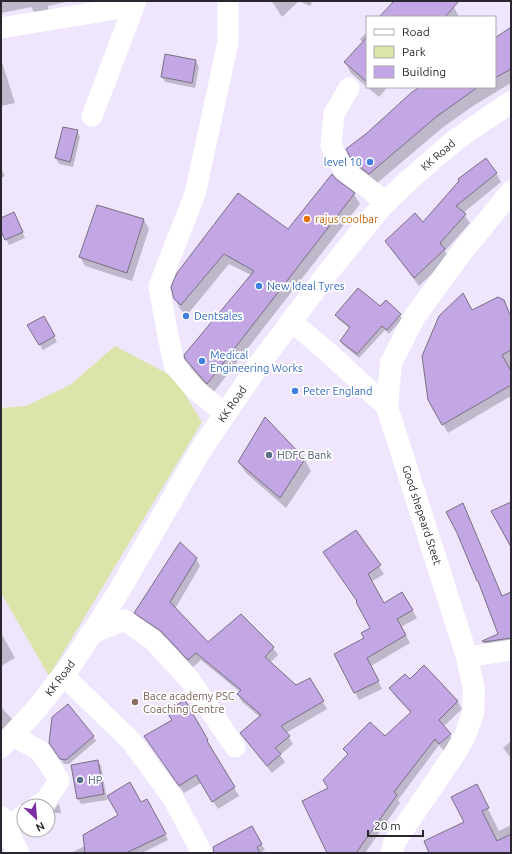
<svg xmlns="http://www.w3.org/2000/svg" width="512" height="854" viewBox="0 0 512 854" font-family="Ubuntu,sans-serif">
<rect width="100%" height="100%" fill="#efe6fd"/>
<path fill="#dbe4a9" d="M 115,346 L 174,377 L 202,422 L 49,676 L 1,593 L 1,408 L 26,406 L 70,385 Z"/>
<path fill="#0003" d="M 1,1 L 71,1 L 48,6 L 49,13 L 36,15 L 31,7 L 1,13 Z
M 269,1 L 313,1 L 310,6 L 299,1 L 282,17 L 273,3 Z
M 395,1 L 447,1 L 454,7 L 459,17 L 381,17 Z
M 511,30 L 511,83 L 473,106 L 442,128 L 376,184 L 360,172 L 353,161 L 369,132 L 422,87 L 495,87 L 495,40 Z
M 367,32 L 367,87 L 351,73 L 345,62 L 363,43 L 360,39 Z
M 1,59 L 15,103 L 1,106 Z
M 196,61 L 199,67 L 195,88 L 165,82 L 162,77 Z
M 367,87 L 388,87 L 379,97 Z
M 77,131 L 80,137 L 73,167 L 59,164 L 56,158 Z
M 1,168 L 5,176 L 1,178 Z
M 496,173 L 501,182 L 463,213 L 470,223 L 445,251 L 449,258 L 419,286 L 392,249 L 423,224 Z
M 335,179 L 354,194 L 360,204 L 213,393 L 192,370 L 186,359 L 251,275 L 229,264 L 187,315 L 180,309 L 175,299 L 238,194 L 288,230 Z
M 98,206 L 144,220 L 149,229 L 132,281 L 85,266 L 80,257 Z
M 1,219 L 17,219 L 25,238 L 9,245 L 1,229 Z
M 380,308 L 400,315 L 402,319 L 389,334 L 385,330 L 359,358 L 343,345 L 341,341 L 350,329 L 338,319 L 336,315 Z
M 472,311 L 511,318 L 511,396 L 448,433 L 429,400 Z
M 44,317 L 57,342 L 43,350 L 29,326 Z
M 265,419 L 305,460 L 311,471 L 286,508 L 245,472 L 239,462 Z
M 465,510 L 502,597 L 511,593 L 511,644 L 487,647 L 483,641 L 499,634 L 458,532 Z
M 355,531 L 384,574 L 371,582 L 384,604 L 402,593 L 417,618 L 401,627 L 410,643 L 371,666 L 382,689 L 359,700 L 335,654 L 366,639 L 372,628 L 358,602 L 324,553 Z
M 196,558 L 200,566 L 175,609 L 208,644 L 273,648 L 278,655 L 270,663 L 296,687 L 309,679 L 327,709 L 286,733 L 293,744 L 280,755 L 285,762 L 272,773 L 246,740 L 241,733 L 260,717 L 242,702 L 238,694 L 240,692 L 201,660 L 193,667 L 166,638 L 140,620 L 136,613 Z
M 1,633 L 15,658 L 1,666 Z
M 424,667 L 458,702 L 462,709 L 443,727 L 455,742 L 444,751 L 439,745 L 398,800 L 400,803 L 365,853 L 326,853 L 328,852 L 329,788 L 348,755 L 345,750 L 385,738 L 411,713 L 395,696 L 391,689 L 410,680 Z
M 185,702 L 212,749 L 211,750 L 239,796 L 218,809 L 201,783 L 184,793 L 145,737 L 173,721 Z
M 1,707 L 11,718 L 16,726 L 1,741 Z
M 93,736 L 96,741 L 69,764 L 64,764 L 53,748 Z
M 511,741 L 511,758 L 503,748 Z
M 98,761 L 101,766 L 107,800 L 81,804 L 78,798 Z
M 59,803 L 61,813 L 54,813 L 53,811 Z
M 141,803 L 150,806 L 168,840 L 142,853 L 71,853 L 85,846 Z
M 487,807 L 499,831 L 511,825 L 511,853 L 430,853 L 465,823 L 464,820 Z
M 252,827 L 265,850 L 260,853 L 215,853 Z"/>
<path fill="#c2a7e4" stroke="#797085" d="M 394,1 L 459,1 L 445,17 L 379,17 Z
M 511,27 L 511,69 L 495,78 L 495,38 Z
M 367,37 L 367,82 L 344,62 Z
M 165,54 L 196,60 L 192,83 L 161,77 Z
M 420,87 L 478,87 L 436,117 L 369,174 L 352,161 L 346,149 L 367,133 L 412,92 Z
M 63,127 L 78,130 L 70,162 L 55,158 Z
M 486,158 L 497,173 L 456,206 L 466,214 L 440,243 L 445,249 L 414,278 L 385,241 L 415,213 L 423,222 L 459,181 L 458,179 Z
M 332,174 L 336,179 L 355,193 L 207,384 L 185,359 L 184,355 L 254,271 L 224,254 L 181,305 L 174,299 L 171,287 L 177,273 L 238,193 L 288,229 Z
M 97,205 L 144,219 L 127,273 L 79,257 Z
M 14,212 L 23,232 L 5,240 L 1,231 L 1,218 Z
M 358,288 L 380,306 L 386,300 L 401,314 L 387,330 L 382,326 L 357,354 L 340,341 L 350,327 L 335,315 Z
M 463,293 L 472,310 L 498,297 L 504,300 L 511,317 L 511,350 L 502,355 L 511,371 L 511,385 L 442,425 L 428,400 L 422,356 L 439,316 Z
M 44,316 L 55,336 L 39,345 L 27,325 Z
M 265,417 L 305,459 L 280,498 L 238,462 Z
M 511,502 L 511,547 L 491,511 Z
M 463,503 L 502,596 L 511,592 L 511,638 L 483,642 L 482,641 L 498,634 L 478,581 L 477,581 L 457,533 L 446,512 Z
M 356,530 L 381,565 L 368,574 L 384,603 L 402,592 L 413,610 L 397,619 L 406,635 L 367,658 L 379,681 L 354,693 L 334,654 L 364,638 L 361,633 L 370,628 L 356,602 L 357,601 L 323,552 Z
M 180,542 L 197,558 L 170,602 L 208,642 L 241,614 L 274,647 L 265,657 L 296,685 L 310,678 L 324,701 L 281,726 L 290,736 L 275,748 L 281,754 L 267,766 L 240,733 L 261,715 L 237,694 L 241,690 L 196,653 L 188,660 L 161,631 L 134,613 Z
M 424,665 L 458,701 L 439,720 L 451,734 L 439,744 L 435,739 L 394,792 L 397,795 L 356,853 L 327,853 L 302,801 L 328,788 L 323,780 L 348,754 L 343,749 L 370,722 L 385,736 L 411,712 L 389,688 L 405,674 L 410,679 Z
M 185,700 L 208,740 L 207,741 L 235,787 L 212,802 L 196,775 L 179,786 L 144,736 L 172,720 L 166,711 Z
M 68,704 L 94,736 L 66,760 L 60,759 L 49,743 L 52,717 Z
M 98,760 L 104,794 L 77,799 L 71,765 Z
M 130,782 L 141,802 L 147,799 L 166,834 L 126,853 L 85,853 L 83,835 L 118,815 L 107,796 Z
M 477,784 L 489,808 L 482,811 L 497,841 L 511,834 L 511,853 L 429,853 L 424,841 L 464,822 L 451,797 Z
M 252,826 L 262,844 L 257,847 L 260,853 L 214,853 L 213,847 Z"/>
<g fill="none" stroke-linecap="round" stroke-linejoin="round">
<path stroke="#fff" stroke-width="21" d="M 1,28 L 116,9 L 126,6 L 135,1
M 349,88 L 334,114 L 331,146 L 343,169 L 386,202
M 92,116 L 136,1
M 291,321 L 330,354 L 387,407
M 225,414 L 196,390 L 174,365 L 165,320 L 159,286 L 195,194 L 228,42 L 228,1
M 90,634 L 124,620 L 152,639 L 190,680 L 235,747
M 467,657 L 511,650
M 63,675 L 131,741 L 173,798 L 202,853
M 12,735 L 40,751 L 51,767 L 59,781 L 47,799 L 37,806
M 6,828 L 24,815"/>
<path stroke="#fff" stroke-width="22" d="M 1,747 L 34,712 L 71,665 L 116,596 L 200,451 L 258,366 L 329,271 L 381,207 L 410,179 L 458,138 L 511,102
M 392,853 L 394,843 L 455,753 L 465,736 L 473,713 L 474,689 L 467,657 L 387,407 L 391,363 L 415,316 L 461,253 L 511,192"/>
<path stroke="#fff" stroke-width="22" d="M 1,817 L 18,853"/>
</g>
<g fill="#3f7fe0" stroke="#fff" stroke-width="1.5">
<circle cx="370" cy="162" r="4"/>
<circle cx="259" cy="286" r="4"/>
<circle cx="186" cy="316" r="4"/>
<circle cx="202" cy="361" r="4"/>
<circle cx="295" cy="391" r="4"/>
</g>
<circle fill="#e8710a" stroke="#fff" stroke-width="1.5" cx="307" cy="219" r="4"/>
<g fill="#5c6f8a" stroke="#fff" stroke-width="1.5">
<circle cx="269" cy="455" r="4"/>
<circle cx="80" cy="780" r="4"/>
</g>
<circle fill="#8d6e63" stroke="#fff" stroke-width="1.5" cx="135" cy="702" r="4"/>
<g text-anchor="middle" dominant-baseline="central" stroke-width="3.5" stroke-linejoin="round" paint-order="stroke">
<g font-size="11" fill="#2a262f" stroke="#fff">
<text transform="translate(438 155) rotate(-41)">KK Road</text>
<text transform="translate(232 404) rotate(-55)">KK Road</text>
<text transform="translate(422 515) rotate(72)">Good shepeard Steet</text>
<text transform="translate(60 678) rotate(-53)">KK Road</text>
</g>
<g font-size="11" fill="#366cbe" stroke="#fff" text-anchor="start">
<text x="362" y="162" text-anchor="end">level 10</text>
<text x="267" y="286">New Ideal Tyres</text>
<text x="194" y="316">Dentsales</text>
<text x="210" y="355">Medical<tspan x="210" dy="13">Engineering Works</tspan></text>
<text x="303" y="391">Peter England</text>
</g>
<g font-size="11" fill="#c56008" stroke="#fff" text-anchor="start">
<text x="315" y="219">rajus coolbar</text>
</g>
<g font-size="11" fill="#4e5e75" stroke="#fff" text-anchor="start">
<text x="277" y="455">HDFC Bank</text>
<text x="88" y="780">HP</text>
</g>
<g font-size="11" fill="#785e54" stroke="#fff" text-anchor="start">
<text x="143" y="696">Bace academy PSC<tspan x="143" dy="13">Coaching Centre</tspan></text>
</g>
</g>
<rect width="512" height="854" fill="none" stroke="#2a262f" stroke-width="4"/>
<rect x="366" y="16" width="130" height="72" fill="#ffffff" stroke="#aaa8ac"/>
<rect x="374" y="29" width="20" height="6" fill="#ffffff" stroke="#aaa8ac"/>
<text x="402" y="36" font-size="12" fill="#2a262f">Road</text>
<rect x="374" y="46" width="20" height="12" fill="#dbe4a9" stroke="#aaa8ac"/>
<text x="402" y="56" font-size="12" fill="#2a262f">Park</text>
<rect x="374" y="66" width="20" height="12" fill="#c2a7e4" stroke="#aaa8ac"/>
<text x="402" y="76" font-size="12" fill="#2a262f">Building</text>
<g transform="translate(36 818) rotate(154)"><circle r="19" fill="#ffffff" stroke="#aaa8ac"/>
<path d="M0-3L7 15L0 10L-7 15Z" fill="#7a30a2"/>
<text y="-6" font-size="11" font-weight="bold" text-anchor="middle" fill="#2a262f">N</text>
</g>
<path d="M368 830v6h55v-6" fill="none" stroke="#2a262f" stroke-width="2"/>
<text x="374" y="830" font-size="12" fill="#2a262f" stroke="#ffffff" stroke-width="3" paint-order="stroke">20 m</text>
</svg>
